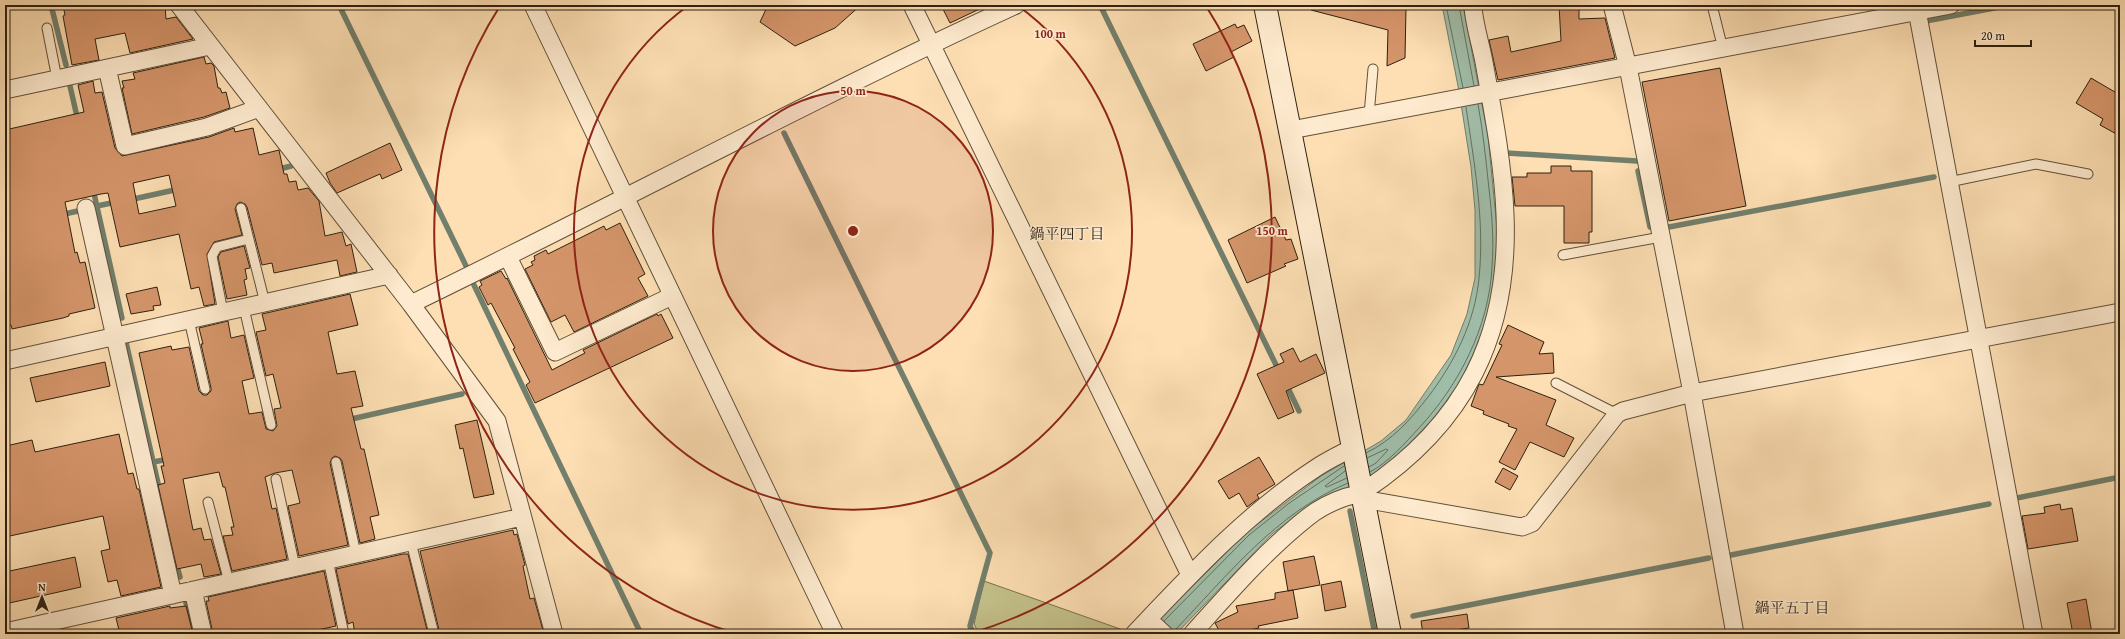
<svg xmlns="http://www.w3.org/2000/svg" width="2125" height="639" viewBox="0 0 2125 639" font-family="'Gentium Book Plus','Noto Serif JP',serif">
<rect width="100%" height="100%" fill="#fddfb3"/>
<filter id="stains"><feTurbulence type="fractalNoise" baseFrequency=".005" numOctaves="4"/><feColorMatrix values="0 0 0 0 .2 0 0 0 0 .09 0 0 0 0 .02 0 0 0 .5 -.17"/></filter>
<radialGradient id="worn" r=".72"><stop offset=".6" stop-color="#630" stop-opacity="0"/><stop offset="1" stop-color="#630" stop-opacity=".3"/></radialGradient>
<path fill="#c4c18a" stroke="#78714d" d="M 984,581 L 1123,630 L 1120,634 L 979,634 L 974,624 Z"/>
<path fill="#a0bda9" stroke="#727f6c" d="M 1442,5 L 1463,5 L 1488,136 L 1497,229 L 1496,269 L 1488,316 L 1474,352 L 1460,382 L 1433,419 L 1411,442 L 1381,471 L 1303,511 L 1273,533 L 1176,634 L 1145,634 L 1247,532 L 1321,476 L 1381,441 L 1406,420 L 1451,355 L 1467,314 L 1475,278 L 1475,210 L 1471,167 L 1459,91 Z"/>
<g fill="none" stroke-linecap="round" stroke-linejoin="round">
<path stroke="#666f5c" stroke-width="1" d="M 1446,5 L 1463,88
M 1459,5 L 1474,86
M 1366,453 C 1393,440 1410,420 1428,397 C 1454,363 1475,322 1479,278 C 1485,222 1474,162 1466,107
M 1367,458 L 1386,449 L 1388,450 L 1376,463 L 1369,467
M 1345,471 L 1325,486 L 1327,487 L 1347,478
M 1370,472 C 1389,462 1405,443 1419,428 C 1459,385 1489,327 1492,267 C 1494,241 1492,215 1489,189 C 1486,160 1483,132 1478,104
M 1164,621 L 1249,535 L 1288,504 L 1344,466
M 1174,634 L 1175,630 C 1228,575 1276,513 1348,483"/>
<path stroke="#727f6c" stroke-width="5.5" d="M 51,5 L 66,65
M 339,5 L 468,270
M 1100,5 L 1279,371
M 1926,21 L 2010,5
M 70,86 L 78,121
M 784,133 L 990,553 L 970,626 L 974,634
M 1507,153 L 1637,161
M 276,170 L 291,166
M 1638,171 L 1650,227
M 93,189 L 122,318
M 129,200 L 179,189
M 97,206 L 116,202
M 60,215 L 78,211
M 1669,227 L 1934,177
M 474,285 L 641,634
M 126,342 L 160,492
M 1286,384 L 1299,411
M 347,420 L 462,394
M 153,462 L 169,459
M 2017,498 L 2120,477
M 1350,511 L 1375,634
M 1731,555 L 1989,504
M 176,563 L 180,577
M 186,603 L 193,634
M 1413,616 L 1709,558"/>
</g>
<path fill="#d5956a" stroke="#2d2110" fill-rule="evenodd" d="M 63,5 L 165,5 L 166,19 L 176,17 L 193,39 L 130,53 L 125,33 L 95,39 L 99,60 L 72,65 L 63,16 L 65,15 Z
M 768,5 L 861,5 L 835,28 L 795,46 L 760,22 Z
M 941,5 L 988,5 L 950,23 Z
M 1311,5 L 1398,5 L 1406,7 L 1405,58 L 1387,66 L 1388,30 L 1311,10 Z
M 1559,5 L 1579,5 L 1579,19 L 1605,18 L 1615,58 L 1498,80 L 1489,40 L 1508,36 L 1511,52 L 1561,41 Z
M 1235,24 L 1237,28 L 1244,25 L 1252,41 L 1231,52 L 1234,57 L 1206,71 L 1193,44 Z
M 204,57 L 206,64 L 211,63 L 214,66 L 218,88 L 220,88 L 222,93 L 226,92 L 230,108 L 204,117 L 132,134 L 122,88 L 124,88 L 122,81 L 135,79 L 133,73 Z
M 1720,68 L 1746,206 L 1669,221 L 1642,82 Z
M 2091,78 L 2120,95 L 2120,136 L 2100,125 L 2103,119 L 2076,103 Z
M 93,81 L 95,93 L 102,92 L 115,148 L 122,156 L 209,137 L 234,128 L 235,132 L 253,128 L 259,155 L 279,150 L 284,174 L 287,174 L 289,182 L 296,181 L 298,190 L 308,188 L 319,201 L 325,236 L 342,232 L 346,246 L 351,244 L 357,272 L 340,276 L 337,260 L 274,273 L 272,263 L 262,265 L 247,207 L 245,204 L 240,202 L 237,204 L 235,209 L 242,235 L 214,242 L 207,254 L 215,304 L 204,306 L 199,287 L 191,289 L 179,234 L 120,247 L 108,193 L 101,194 L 65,202 L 75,253 L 77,252 L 80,263 L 85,262 L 95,308 L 69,314 L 69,316 L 63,318 L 12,329 L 11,325 L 5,326 L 5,130 L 84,112 L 78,85 ZM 169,175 L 176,206 L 139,214 L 133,183 Z
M 390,143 L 402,170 L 382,179 L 380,174 L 337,193 L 330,183 L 326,173 Z
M 1551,166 L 1571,166 L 1571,171 L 1592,171 L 1592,232 L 1589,232 L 1589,243 L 1564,243 L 1564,206 L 1515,206 L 1512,177 L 1527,177 L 1527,173 L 1551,173 Z
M 1275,217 L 1286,240 L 1291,239 L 1298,259 L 1284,264 L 1286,266 L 1247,283 L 1228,240 Z
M 620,223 L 645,274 L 638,278 L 648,296 L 574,332 L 565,315 L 551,322 L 525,269 L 533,265 L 531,262 L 535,260 L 534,256 L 546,250 L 548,254 L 604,226 L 606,230 Z
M 244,246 L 250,268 L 245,269 L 247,279 L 244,280 L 247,295 L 227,299 L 218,257 L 221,252 Z
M 501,271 L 506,279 L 507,278 L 552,370 L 585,353 L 583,350 L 657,314 L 658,316 L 661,314 L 673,338 L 535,403 L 526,385 L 530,382 L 513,349 L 515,348 L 491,303 L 488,305 L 479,287 L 482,285 L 480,281 Z
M 157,287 L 161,305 L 153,306 L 154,310 L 131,314 L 126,294 Z
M 350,294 L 358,325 L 328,332 L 337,374 L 355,371 L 363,406 L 351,408 L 361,449 L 364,449 L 379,515 L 370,517 L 375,539 L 360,543 L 342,461 L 340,458 L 335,456 L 332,458 L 330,463 L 348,545 L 299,556 L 288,506 L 300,503 L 292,470 L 275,473 L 265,477 L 272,509 L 276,508 L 287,559 L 232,571 L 223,536 L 233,535 L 231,527 L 234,527 L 225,487 L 223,487 L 219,472 L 183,479 L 193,530 L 201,528 L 204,540 L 211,539 L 221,574 L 204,577 L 201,564 L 177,569 L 158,485 L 165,483 L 161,466 L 164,466 L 139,353 L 171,346 L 172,350 L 189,347 L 199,391 L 203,395 L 207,395 L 211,391 L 211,388 L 201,344 L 203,344 L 199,328 L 228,321 L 231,338 L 244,335 L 254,378 L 242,381 L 249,414 L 262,412 L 266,429 L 273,431 L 277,426 L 274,409 L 281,408 L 273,374 L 266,376 L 256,332 L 266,330 L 262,314 Z
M 1508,325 L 1544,342 L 1539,354 L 1553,353 L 1554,373 L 1496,377 L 1556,400 L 1546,425 L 1574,438 L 1564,457 L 1530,442 L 1515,470 L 1499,462 L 1517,429 L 1508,426 L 1509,424 L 1483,414 L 1484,411 L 1471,406 L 1479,384 L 1483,385 L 1502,345 L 1499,344 Z
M 1293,348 L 1300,362 L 1316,354 L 1325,373 L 1286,391 L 1294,412 L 1278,419 L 1257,374 L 1284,362 L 1280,354 Z
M 105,362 L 110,386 L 36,402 L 30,378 Z
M 477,420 L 494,494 L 474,498 L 463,448 L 460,449 L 455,425 Z
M 119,434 L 128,474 L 133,473 L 137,489 L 139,489 L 161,587 L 121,596 L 117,580 L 108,582 L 101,551 L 110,549 L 103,516 L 5,537 L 5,460 L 9,460 L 6,446 L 32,440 L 35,452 Z
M 1259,457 L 1275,484 L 1257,495 L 1259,498 L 1247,507 L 1239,493 L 1229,499 L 1218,481 Z
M 1503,468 L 1518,476 L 1510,490 L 1495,482 Z
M 2060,504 L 2061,510 L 2072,508 L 2078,541 L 2028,549 L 2022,516 L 2045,513 L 2044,507 Z
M 513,530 L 514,535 L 517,534 L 525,565 L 523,566 L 530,599 L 534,598 L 544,634 L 440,634 L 420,551 Z
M 403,554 L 408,554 L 428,634 L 355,634 L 353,622 L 348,624 L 336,569 Z
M 1314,556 L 1320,585 L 1288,591 L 1283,562 Z
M 75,557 L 81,587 L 5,604 L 5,572 Z
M 324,571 L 336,626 L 299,634 L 213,634 L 206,601 L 209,601 L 208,597 Z
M 1341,581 L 1346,607 L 1325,611 L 1321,585 Z
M 1293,590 L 1298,618 L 1258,626 L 1259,628 L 1230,634 L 1221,634 L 1215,623 L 1238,612 L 1236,606 L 1275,599 L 1275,593 Z
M 2086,599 L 2092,634 L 2073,634 L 2067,603 Z
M 170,606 L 170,608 L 186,606 L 193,634 L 120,634 L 116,618 Z
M 1467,614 L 1469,628 L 1455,630 L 1455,634 L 1423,634 L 1421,621 Z"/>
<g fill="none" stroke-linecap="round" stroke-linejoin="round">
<g stroke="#615039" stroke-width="11">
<path id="lane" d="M 1712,5 L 1723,49
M 47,28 L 57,79
M 1369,115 L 1373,69
M 1949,182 L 2036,164 L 2088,174
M 241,208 L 265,303
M 1563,255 L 1661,237
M 244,308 L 271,425
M 223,312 L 212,256 L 217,247 L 249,239
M 189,320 L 205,389
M 1556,383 L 1617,414
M 336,462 L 356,554
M 276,479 L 295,567
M 208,502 L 229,582
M 411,542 L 434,634
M 328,560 L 344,634"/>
</g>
<g stroke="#615039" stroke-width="19">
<path id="street" d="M 179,5 L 411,304 L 497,421 L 554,634
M 533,5 L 835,634
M 912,5 L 1190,575
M 1612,5 L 1628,67 L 1692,393 L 1735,634
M 1916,5 L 2034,634
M 107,68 L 125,146 L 207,127 L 259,108
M 5,90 L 210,46
M 1291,130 L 1951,5
M 86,208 L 173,595
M 508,257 L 555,352 L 672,296
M 411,304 C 613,206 811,99 1016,5
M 5,361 L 389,275
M 1363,499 L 1522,527 L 1532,523 L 1617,414 L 1623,411 L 1692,393 L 2120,312
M 193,590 L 203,634
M 1148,619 L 1164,634
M 5,632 L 522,517
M 1134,634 C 1190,575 1247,513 1316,468 C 1328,460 1341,454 1354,447
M 1192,634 C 1229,593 1265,551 1308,517 C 1318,509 1334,501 1346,497 C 1352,495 1359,495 1364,491 C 1465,424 1510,336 1505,214 C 1503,163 1493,112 1484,62 C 1481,45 1473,20 1473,5"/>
</g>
<g stroke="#2d2110" stroke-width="24">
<path id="secondary" d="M 1265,5 L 1390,634"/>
</g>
<use href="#lane" stroke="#feeace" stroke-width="9"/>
<use href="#street" stroke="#feeace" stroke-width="17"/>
<use href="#secondary" stroke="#feeace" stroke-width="22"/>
</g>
<circle cx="853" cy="231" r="140" fill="#8f2418" fill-opacity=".12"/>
<g fill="none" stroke="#8f2418" stroke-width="2">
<circle cx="853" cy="231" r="140"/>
<path d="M1017 5A279 279 0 1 1 689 5"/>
<path d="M738 634A419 419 0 0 1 500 6M1206 6A419 419 0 0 1 968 634"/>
</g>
<g text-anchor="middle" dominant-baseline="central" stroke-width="3.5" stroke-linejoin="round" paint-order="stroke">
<g font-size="15" fill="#2d2110" stroke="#feeace">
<text x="1067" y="233">鍋平四丁目</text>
<text x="1792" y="607">鍋平五丁目</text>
</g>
</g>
<circle cx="853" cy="231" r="6" fill="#8f2418" stroke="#feeace" stroke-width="2"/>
<g font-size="12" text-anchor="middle" font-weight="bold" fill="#8f2418" stroke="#feeace" stroke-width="3.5" stroke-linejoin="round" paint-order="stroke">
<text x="1050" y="38">100 m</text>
<text x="853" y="95">50 m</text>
<text x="1272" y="235">150 m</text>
</g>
<rect width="2125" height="639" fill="none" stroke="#fddfb3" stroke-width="20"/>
<rect x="6" y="6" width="2113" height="627" fill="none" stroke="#2d2110" stroke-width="2"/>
<rect x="10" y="10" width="2105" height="619" fill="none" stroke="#2d2110"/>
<g transform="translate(42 597)" stroke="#feeace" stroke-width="3" paint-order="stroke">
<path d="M0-3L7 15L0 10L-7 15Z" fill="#2d2110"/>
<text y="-6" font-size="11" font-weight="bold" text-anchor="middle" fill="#2d2110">N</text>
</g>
<path d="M1975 40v6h56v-6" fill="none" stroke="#2d2110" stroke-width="2"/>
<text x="1981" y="40" font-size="12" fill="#2d2110" stroke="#feeace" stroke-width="3" paint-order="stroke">20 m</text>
<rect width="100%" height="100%" filter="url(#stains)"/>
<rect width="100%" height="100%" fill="url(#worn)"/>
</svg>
